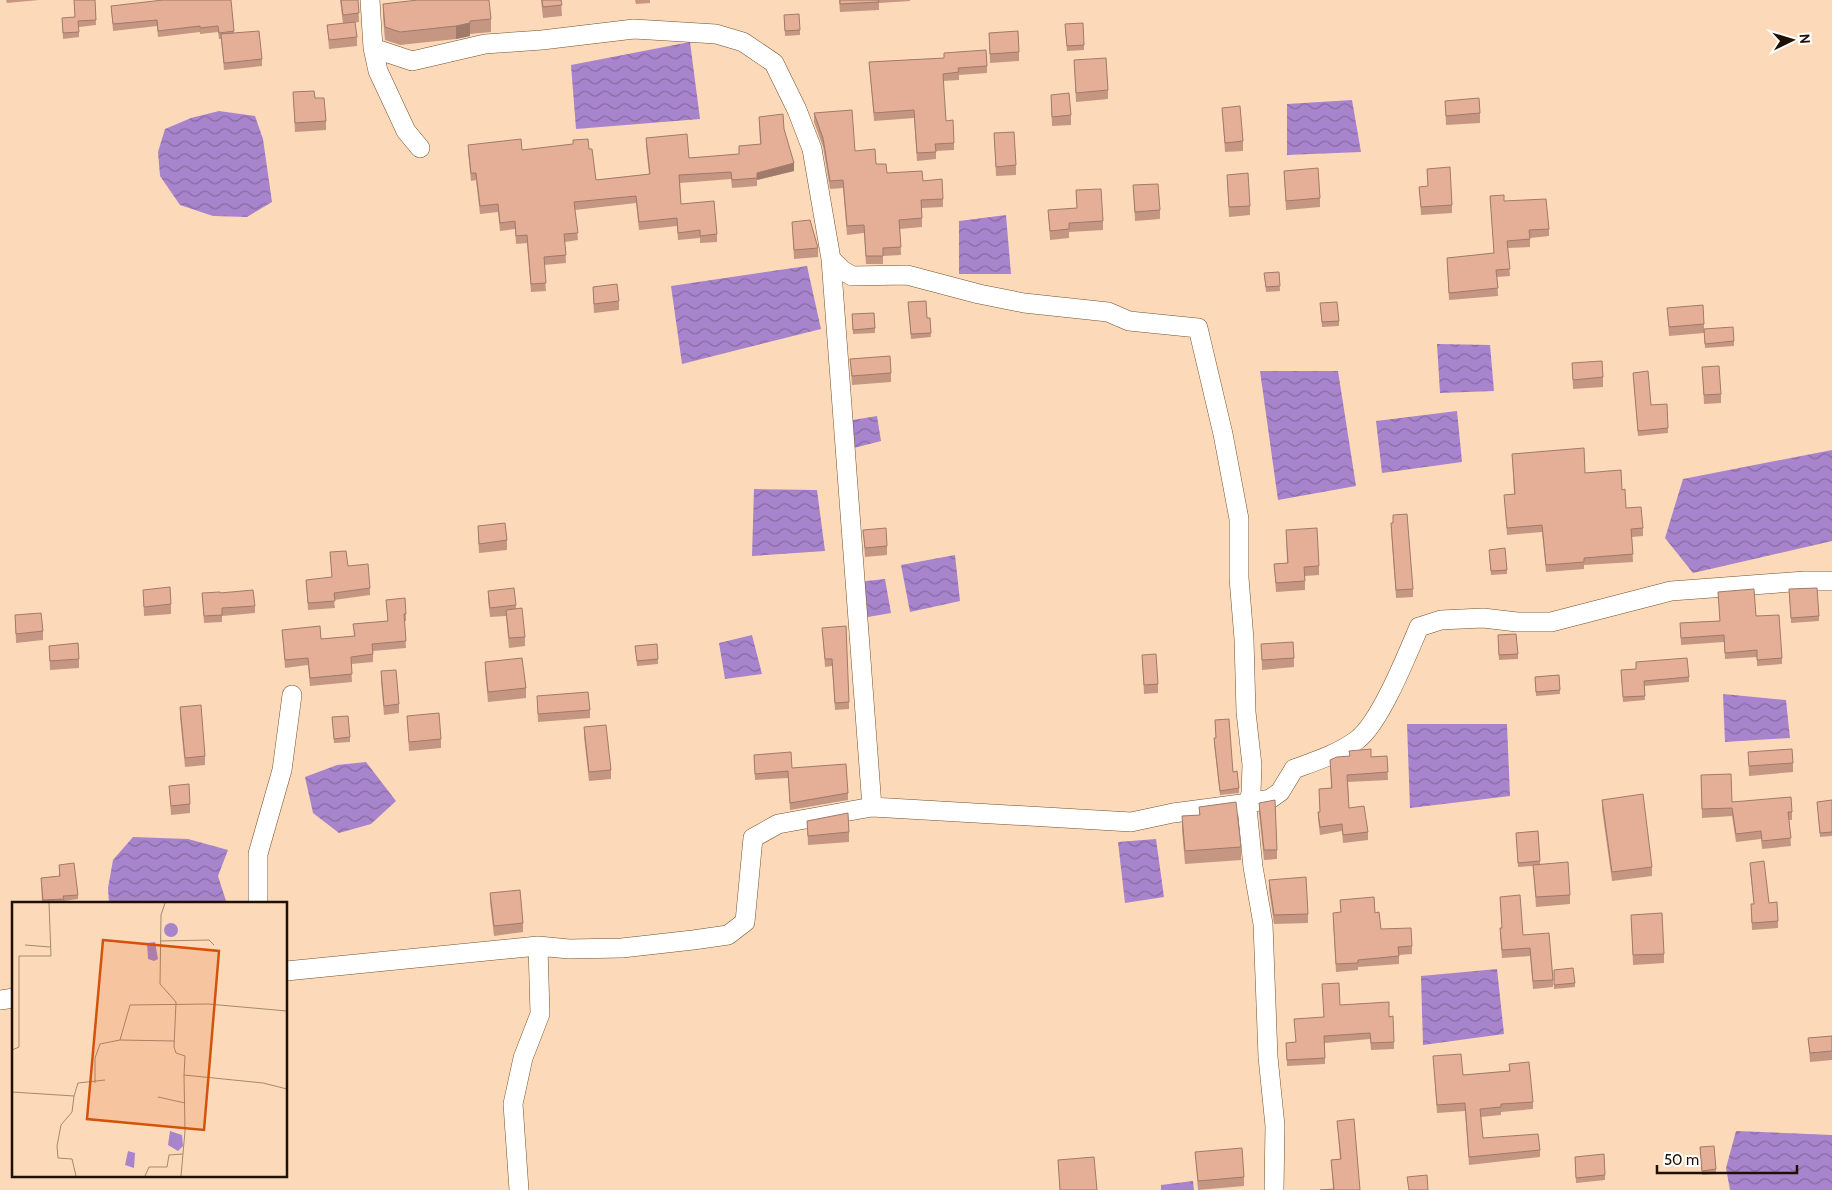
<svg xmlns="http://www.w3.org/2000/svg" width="1832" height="1190" viewBox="0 0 1832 1190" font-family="Cabin,sans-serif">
<defs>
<pattern id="water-waves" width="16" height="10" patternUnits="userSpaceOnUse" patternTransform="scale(1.25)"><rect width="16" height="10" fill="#a784cc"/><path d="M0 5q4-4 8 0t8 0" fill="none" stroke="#876ba3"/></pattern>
</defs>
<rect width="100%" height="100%" fill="#fcdab9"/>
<path fill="url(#water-waves)" d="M 690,42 L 700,119 L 576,129 L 571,65 Z
M 1352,100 L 1361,152 L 1287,155 L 1287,104 Z
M 219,111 L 255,116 L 263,139 L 272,202 L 247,217 L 213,216 L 180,205 L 160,176 L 158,152 L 165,129 L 191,118 Z
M 1006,215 L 1011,274 L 959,274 L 959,221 Z
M 807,266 L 821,329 L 682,364 L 671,286 Z
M 1437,344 L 1490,345 L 1494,391 L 1440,393 Z
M 1260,371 L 1338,371 L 1356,486 L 1278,500 Z
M 1457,411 L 1462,462 L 1382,473 L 1376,421 Z
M 877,416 L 881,441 L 850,449 L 847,421 Z
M 1832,450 L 1832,541 L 1693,573 L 1665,538 L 1683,479 Z
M 754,489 L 817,490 L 825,551 L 752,556 Z
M 955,555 L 960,601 L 910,612 L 901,565 Z
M 885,579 L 891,613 L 862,618 L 857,582 Z
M 752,635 L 762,674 L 725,679 L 719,643 Z
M 1723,694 L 1786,700 L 1790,738 L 1725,742 Z
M 1407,724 L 1507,724 L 1510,796 L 1410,808 Z
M 366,762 L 396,801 L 371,824 L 339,833 L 313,813 L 305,777 L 337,765 Z
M 133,837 L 188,839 L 228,850 L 218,876 L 227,904 L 109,904 L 108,888 L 113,860 Z
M 1156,839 L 1164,897 L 1125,903 L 1118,842 Z
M 1497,969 L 1504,1034 L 1423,1045 L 1421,976 Z
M 1736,1131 L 1832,1135 L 1832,1190 L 1730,1190 L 1726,1168 Z
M 1193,1181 L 1194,1190 L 1161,1190 L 1161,1185 Z"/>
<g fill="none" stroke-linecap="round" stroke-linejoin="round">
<g stroke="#74502a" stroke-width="20">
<path id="street" d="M 370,0 L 373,48 L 378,71 L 406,131 L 420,148
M 373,48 L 412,61 L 485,44 L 542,40 L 634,29 L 716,34 L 743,42 L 774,63 L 797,110 L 812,149 L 831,259 L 872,807
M 831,259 L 842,270 L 852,276 L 907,275 L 979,294 L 1024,303 L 1108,312 L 1129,321 L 1198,328 L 1223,434 L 1239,519 L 1239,578 L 1244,639 L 1246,712 L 1252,765 L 1251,793 L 1247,808 L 1253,867 L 1263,924 L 1268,1057 L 1275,1126 L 1274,1190
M 258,904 L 258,854 L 282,770 L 292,695
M 286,971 L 538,946
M 0,1000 L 14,998
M 519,1190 L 513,1104 L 523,1058 L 540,1014 L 538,946 L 569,949 L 622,948 L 693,940 L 728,935 L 745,922 L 753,838 L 778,824 L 872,807 L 1131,822 L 1173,813 L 1249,803 L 1270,799 L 1280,792 L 1294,769 C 1316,761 1338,754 1357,740 C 1380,723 1407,655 1419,627 L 1441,620 L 1483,618 L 1517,622 L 1551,622 L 1671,591 L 1805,581 L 1832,581"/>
</g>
<use href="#street" stroke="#fff" stroke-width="19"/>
</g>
<path fill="#c59682" d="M 6,0 L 39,0 L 7,3 Z
M 74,0 L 95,0 L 96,25 L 79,27 L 79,37 L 63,39 L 62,18 L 75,17 Z
M 231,0 L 234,33 L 262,59 L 262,66 L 224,70 L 221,39 L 219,39 L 218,32 L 200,34 L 200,32 L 158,37 L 157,26 L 113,31 L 111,6 Z
M 340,0 L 358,0 L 359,22 L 343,24 Z
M 541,0 L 561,0 L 562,16 L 543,18 Z
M 635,0 L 650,0 L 650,3 L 636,4 Z
M 839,0 L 910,0 L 910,1 L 879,3 L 879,10 L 840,12 Z
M 383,4 L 491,19 L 491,32 L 470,34 L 470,36 L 456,39 L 400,45 L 385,40 L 383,17 Z
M 784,15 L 800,30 L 800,35 L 785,36 Z
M 327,25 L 357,37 L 357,46 L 329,49 Z
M 1065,29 L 1084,45 L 1084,50 L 1067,51 Z
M 989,33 L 1019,52 L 1019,61 L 990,63 Z
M 1074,60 L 1108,90 L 1108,99 L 1076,102 Z
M 869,62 L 987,66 L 987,73 L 959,75 L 959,80 L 943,81 L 946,121 L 954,143 L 954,150 L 936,151 L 936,159 L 917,161 L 914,118 L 874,121 Z
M 293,92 L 315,98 L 326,121 L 326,130 L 295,132 Z
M 1051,95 L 1071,115 L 1071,125 L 1052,126 Z
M 1445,101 L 1480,113 L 1480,123 L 1446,125 Z
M 1222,108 L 1243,141 L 1243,151 L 1225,152 Z
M 814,113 L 855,151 L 876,164 L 887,173 L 923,181 L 943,199 L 943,207 L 922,208 L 922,227 L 900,229 L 901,255 L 883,256 L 883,264 L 866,264 L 864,233 L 847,235 L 843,188 L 830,189 L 823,147 L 814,122 Z
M 759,117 L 784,129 L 794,171 L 757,180 L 757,186 L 732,188 L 731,179 L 680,183 L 681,204 L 717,234 L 717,242 L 700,243 L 700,238 L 678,240 L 677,226 L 639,230 L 636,203 L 575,210 L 578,240 L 565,242 L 566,263 L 544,265 L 546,291 L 531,292 L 527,243 L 516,244 L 515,229 L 500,231 L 498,212 L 480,214 L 476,180 L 471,181 L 468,152 L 468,145 L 522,150 L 589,149 L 596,180 L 649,174 L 646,146 L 646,138 L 689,158 L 739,154 L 739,146 L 760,144 Z
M 994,133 L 1016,165 L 1016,175 L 996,176 Z
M 1427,169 L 1452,205 L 1452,213 L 1421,215 L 1419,187 L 1428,187 Z
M 1284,171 L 1320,198 L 1320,207 L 1286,210 Z
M 1227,175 L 1250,206 L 1250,215 L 1229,217 Z
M 1133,185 L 1160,210 L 1160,219 L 1135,221 Z
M 1076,190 L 1103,221 L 1103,230 L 1069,232 L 1069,238 L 1050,240 L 1048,210 L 1077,208 Z
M 1490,196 L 1504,201 L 1549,229 L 1549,236 L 1530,238 L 1530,247 L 1508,248 L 1510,276 L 1497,277 L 1498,296 L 1449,300 L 1447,258 L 1494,253 Z
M 792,222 L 818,248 L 818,257 L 794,259 Z
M 1279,272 L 1280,291 L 1266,292 L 1264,273 Z
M 593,287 L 619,301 L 619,310 L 594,313 L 593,296 Z
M 908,302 L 927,318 L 930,318 L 931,337 L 911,339 Z
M 1320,303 L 1339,321 L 1339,326 L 1322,327 Z
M 1667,308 L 1704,324 L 1704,329 L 1734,341 L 1734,346 L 1705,348 L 1704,333 L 1669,336 Z
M 852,314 L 875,328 L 875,333 L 853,334 Z
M 850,359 L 891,373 L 891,382 L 852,385 Z
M 1572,363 L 1603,377 L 1603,387 L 1573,389 Z
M 1702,367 L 1721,394 L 1721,403 L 1704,404 Z
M 1633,373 L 1651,405 L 1668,428 L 1668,433 L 1638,436 Z
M 1512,454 L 1585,473 L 1622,490 L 1626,508 L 1643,528 L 1643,536 L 1632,537 L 1633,562 L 1584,565 L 1584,569 L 1546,572 L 1542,532 L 1507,535 L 1504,495 L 1514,494 Z
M 1393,515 L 1413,589 L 1413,597 L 1396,598 L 1391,530 L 1391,523 L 1393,523 Z
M 478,526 L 507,540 L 507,550 L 479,553 L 478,536 Z
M 863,530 L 887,546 L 887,555 L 865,557 Z
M 1286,530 L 1319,566 L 1319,575 L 1305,576 L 1305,590 L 1276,592 L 1274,564 L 1287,563 Z
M 330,552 L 348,566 L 370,588 L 370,595 L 334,600 L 335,608 L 308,610 L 306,580 L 332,578 Z
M 1489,554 L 1507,570 L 1507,574 L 1491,575 Z
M 1789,589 L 1819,616 L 1819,621 L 1791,623 Z
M 143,590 L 171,604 L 171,614 L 144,616 Z
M 488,591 L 516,605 L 516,609 L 525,637 L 525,646 L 509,648 L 506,616 L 490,617 L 488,600 Z
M 1718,592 L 1756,616 L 1782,658 L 1782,664 L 1757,666 L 1757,657 L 1725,659 L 1724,642 L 1681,645 L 1680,623 L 1720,621 Z
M 202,593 L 220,593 L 255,606 L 255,613 L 222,616 L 222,622 L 204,623 Z
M 386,600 L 406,614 L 406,621 L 404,621 L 406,648 L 373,651 L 373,662 L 351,664 L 352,682 L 310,686 L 308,665 L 285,668 L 282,630 L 321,639 L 354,636 L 353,624 L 388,621 Z
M 15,615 L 43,631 L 43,640 L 16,643 Z
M 822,628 L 849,702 L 849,709 L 835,710 L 832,666 L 825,667 Z
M 1498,640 L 1518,654 L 1518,659 L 1499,660 Z
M 1261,644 L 1294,658 L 1294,667 L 1262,670 Z
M 49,646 L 79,659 L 79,668 L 50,670 Z
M 635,646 L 658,659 L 658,664 L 637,666 Z
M 1142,655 L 1158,684 L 1158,693 L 1144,694 Z
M 485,662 L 526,688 L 526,698 L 488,702 L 485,671 Z
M 1636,669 L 1689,677 L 1689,682 L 1644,686 L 1645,700 L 1623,702 L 1621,670 Z
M 381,671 L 399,704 L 399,713 L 384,715 L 381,681 Z
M 1559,675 L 1560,694 L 1536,696 L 1535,677 Z
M 537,696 L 590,710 L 590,718 L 538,722 Z
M 180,707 L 205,756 L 205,765 L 185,767 L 180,717 Z
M 407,716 L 441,739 L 441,748 L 409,751 Z
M 332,717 L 350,737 L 350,742 L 334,743 Z
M 1215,720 L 1239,788 L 1239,793 L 1220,795 L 1214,743 L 1214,738 L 1216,738 Z
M 584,727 L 611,770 L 611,779 L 589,781 L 584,737 Z
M 1748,752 L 1793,763 L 1793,772 L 1749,776 Z
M 754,755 L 848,793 L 848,800 L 790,810 L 788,778 L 755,780 Z
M 1387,756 L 1388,780 L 1348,782 L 1349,808 L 1368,832 L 1368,840 L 1343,843 L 1342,831 L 1320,835 L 1318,819 L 1318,812 L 1320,812 L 1319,789 L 1331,788 L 1330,760 Z
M 1701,775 L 1732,802 L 1792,812 L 1792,820 L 1789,820 L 1791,846 L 1762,849 L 1761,839 L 1736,842 L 1732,816 L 1702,818 Z
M 169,786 L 190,804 L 190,813 L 171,815 Z
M 1602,800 L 1652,867 L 1652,876 L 1612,881 L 1602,809 Z
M 1832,800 L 1832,836 L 1820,837 L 1817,802 Z
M 1259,803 L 1277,850 L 1277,859 L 1264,860 L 1259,813 Z
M 1199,807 L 1241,847 L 1241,860 L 1185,864 L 1182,830 L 1182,816 L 1199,815 Z
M 807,821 L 849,832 L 849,842 L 808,845 Z
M 1538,831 L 1540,864 L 1570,895 L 1570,904 L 1536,907 L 1533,866 L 1518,867 L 1516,833 Z
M 1750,863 L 1778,921 L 1778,928 L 1752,930 L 1751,904 L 1754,904 L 1750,870 Z
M 59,865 L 78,895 L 78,899 L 64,901 L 64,903 L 42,904 L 41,878 L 59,876 Z
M 1269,880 L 1308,914 L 1308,923 L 1274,924 L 1269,889 Z
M 490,893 L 523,923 L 523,932 L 494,936 L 490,902 Z
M 1500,897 L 1523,935 L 1553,980 L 1553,987 L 1533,989 L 1530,956 L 1502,958 L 1500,935 L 1500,928 L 1502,928 Z
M 1340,900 L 1375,913 L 1381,929 L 1412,946 L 1412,954 L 1399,955 L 1399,964 L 1358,967 L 1358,970 L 1336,972 L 1333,920 L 1341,912 Z
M 1631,915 L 1664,954 L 1664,963 L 1633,965 Z
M 1554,970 L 1575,983 L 1575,987 L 1554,989 Z
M 1340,1005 L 1389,1017 L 1394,1042 L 1394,1049 L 1371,1050 L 1370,1039 L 1325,1043 L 1325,1064 L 1287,1066 L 1286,1043 L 1295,1042 L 1323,1017 Z
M 1832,1036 L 1832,1060 L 1810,1062 L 1808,1038 Z
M 1433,1056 L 1463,1075 L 1509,1071 L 1509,1064 L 1533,1102 L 1533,1109 L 1501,1112 L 1501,1115 L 1481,1117 L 1483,1138 L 1540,1150 L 1540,1157 L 1469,1165 L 1465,1111 L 1437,1113 Z
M 1337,1121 L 1360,1190 L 1333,1189 L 1331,1160 L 1340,1159 Z
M 1700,1147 L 1716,1169 L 1716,1174 L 1702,1175 Z
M 1195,1152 L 1244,1177 L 1244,1186 L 1198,1190 Z
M 1575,1157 L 1605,1175 L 1605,1180 L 1576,1183 Z
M 1058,1160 L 1097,1190 L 1060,1190 Z"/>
<path fill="#a07a6a" d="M 470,23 L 470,36 L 456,39 L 456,26 Z
M 794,163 L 794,171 L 757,180 L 757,173 Z"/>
<path fill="#e5af97" stroke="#a07a6a" d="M 74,0 L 95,0 L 96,20 L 78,21 L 79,32 L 63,33 L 62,18 L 75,17 Z
M 163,0 L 231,0 L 234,31 L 219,33 L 218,26 L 200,28 L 200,26 L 158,31 L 157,20 L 113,24 L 111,6 Z
M 341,0 L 358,0 L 359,13 L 343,15 Z
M 418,0 L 489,0 L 491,19 L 470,21 L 470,23 L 456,26 L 400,32 L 385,27 L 383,4 Z
M 542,0 L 561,0 L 562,5 L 543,7 Z
M 840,0 L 878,0 L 879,2 L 840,4 Z
M 799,14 L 800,30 L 785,31 L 784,15 Z
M 355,22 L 357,37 L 329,40 L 327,25 Z
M 1083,23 L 1084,45 L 1067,46 L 1065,24 Z
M 259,31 L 262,59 L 224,63 L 221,34 Z
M 1018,31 L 1019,52 L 990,54 L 989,33 Z
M 986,50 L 987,66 L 958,68 L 959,72 L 943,74 L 946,121 L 953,120 L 954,143 L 935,144 L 936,152 L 917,153 L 914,110 L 874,113 L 869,62 L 944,58 L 944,53 Z
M 1106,58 L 1108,90 L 1076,93 L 1074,60 Z
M 314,91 L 315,98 L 324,98 L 326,121 L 295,123 L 293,92 Z
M 1069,93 L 1071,115 L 1052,117 L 1051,95 Z
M 1479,98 L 1480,113 L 1446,116 L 1445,101 Z
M 1240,106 L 1243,141 L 1225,143 L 1222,108 Z
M 852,110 L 855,151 L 875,149 L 876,164 L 886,164 L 887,173 L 922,171 L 923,181 L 942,179 L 943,199 L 921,200 L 922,218 L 899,220 L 901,247 L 883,248 L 883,256 L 866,256 L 864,225 L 847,226 L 843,180 L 830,181 L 823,138 L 814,113 Z
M 783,114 L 784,129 L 794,163 L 757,173 L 757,178 L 732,180 L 731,172 L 679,175 L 681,204 L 714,201 L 717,234 L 700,236 L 700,230 L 678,233 L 677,218 L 639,222 L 636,196 L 574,202 L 578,233 L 564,234 L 566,255 L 544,257 L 546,283 L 531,284 L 527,235 L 516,236 L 515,221 L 500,223 L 498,204 L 480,206 L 476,173 L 471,173 L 468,145 L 521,139 L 522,150 L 573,144 L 573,140 L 588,139 L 589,149 L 592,149 L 596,180 L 650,174 L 646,138 L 687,134 L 689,158 L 739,154 L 739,146 L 761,144 L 759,117 Z
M 1014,132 L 1016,165 L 996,167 L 994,133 Z
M 1450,167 L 1452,205 L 1421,207 L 1419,187 L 1428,186 L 1427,169 Z
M 1318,168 L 1320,198 L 1286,201 L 1284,171 Z
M 1248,173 L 1250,206 L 1229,207 L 1227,175 Z
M 1158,184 L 1160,210 L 1135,212 L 1133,185 Z
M 1101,189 L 1103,221 L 1069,223 L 1069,229 L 1050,231 L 1048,210 L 1077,208 L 1076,190 Z
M 1504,195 L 1504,201 L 1546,199 L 1549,229 L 1529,230 L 1530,239 L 1507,241 L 1510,269 L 1496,270 L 1498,288 L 1449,293 L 1447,258 L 1494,253 L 1490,196 Z
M 810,220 L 818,248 L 794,250 L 792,222 Z
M 1279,272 L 1280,286 L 1266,287 L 1264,273 Z
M 617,284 L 619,301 L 594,304 L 593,287 Z
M 926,301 L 927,318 L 930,318 L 931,333 L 911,334 L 908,302 Z
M 1337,302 L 1339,321 L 1322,322 L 1320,303 Z
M 1703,305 L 1704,324 L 1669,327 L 1667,308 Z
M 874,313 L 875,328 L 853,330 L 852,314 Z
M 1733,327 L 1734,341 L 1705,344 L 1704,329 Z
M 890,356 L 891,373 L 852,376 L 850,359 Z
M 1602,361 L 1603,377 L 1573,380 L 1572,363 Z
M 1719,366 L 1721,394 L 1704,395 L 1702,367 Z
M 1648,371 L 1651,405 L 1667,404 L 1668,428 L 1638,431 L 1633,373 Z
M 1584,448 L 1585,473 L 1621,470 L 1622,490 L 1625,489 L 1626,508 L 1641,507 L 1643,528 L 1631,529 L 1633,554 L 1584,558 L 1584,562 L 1546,565 L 1542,525 L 1507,528 L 1504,495 L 1515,494 L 1512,454 Z
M 1407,514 L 1413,589 L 1396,590 L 1391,523 L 1393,523 L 1393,515 Z
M 505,523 L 507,540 L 479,544 L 478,526 Z
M 886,528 L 887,546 L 865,548 L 863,530 Z
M 1317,528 L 1319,566 L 1304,567 L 1305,581 L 1276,583 L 1274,564 L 1288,563 L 1286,530 Z
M 1505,548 L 1507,570 L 1491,571 L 1489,550 Z
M 346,551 L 348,566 L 368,564 L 370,588 L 334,593 L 335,601 L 308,603 L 306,580 L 332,577 L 330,552 Z
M 170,587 L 171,604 L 144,607 L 143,590 Z
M 514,588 L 516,605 L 490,608 L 488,591 Z
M 1817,588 L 1819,616 L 1791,618 L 1789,589 Z
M 1754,589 L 1756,616 L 1779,615 L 1782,658 L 1757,660 L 1757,650 L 1725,653 L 1724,635 L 1681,638 L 1680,623 L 1720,621 L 1718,592 Z
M 253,590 L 255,606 L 222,608 L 222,615 L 204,616 L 202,593 L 220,592 L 220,593 Z
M 405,598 L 406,614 L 404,614 L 406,641 L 372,644 L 373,654 L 351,657 L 352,674 L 310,678 L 308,658 L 285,660 L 282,630 L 320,626 L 321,639 L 355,636 L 353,624 L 388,621 L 386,600 Z
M 522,608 L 525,637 L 509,638 L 506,610 Z
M 41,613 L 43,631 L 16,634 L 15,615 Z
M 846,626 L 849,702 L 835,703 L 832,659 L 825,659 L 822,628 Z
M 1516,634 L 1518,654 L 1499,655 L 1498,635 Z
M 1293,642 L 1294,658 L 1262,660 L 1261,644 Z
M 78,643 L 79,659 L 50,661 L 49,646 Z
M 657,644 L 658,659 L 637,661 L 635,646 Z
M 1156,654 L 1158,684 L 1144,685 L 1142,655 Z
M 522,658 L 526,688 L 488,692 L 485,662 Z
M 1687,658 L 1689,677 L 1644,681 L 1645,696 L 1623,697 L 1621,670 L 1636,669 L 1636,662 Z
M 396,670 L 399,704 L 384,706 L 381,671 Z
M 1559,675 L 1560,690 L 1536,692 L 1535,677 Z
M 588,692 L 590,710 L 538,714 L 537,696 Z
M 201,705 L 205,756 L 185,758 L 180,707 Z
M 439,713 L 441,739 L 409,742 L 407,716 Z
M 348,716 L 350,737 L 334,739 L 332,717 Z
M 1229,719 L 1233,772 L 1237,771 L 1239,788 L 1220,791 L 1214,738 L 1216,738 L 1215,720 Z
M 606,725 L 611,770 L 589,772 L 584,727 Z
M 1371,749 L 1371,757 L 1387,756 L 1388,772 L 1347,775 L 1349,808 L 1364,806 L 1368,832 L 1343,835 L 1342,824 L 1320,827 L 1318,812 L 1320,812 L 1319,789 L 1332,788 L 1330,760 L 1337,757 L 1350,756 L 1349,751 Z
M 1792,749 L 1793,763 L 1749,766 L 1748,752 Z
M 791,752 L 792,768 L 846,764 L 848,793 L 790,803 L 788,771 L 755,774 L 754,755 Z
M 1731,774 L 1732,802 L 1791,797 L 1792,812 L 1788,812 L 1791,838 L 1762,841 L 1761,831 L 1736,834 L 1732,808 L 1702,809 L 1701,775 Z
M 189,784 L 190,804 L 171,806 L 169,786 Z
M 1643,794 L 1652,867 L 1612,872 L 1602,800 Z
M 1275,800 L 1277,850 L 1264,850 L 1259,803 Z
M 1832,800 L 1832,832 L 1820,833 L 1817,802 Z
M 1236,802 L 1241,847 L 1185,851 L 1182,816 L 1200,815 L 1199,807 Z
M 848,813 L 849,832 L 808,836 L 807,821 Z
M 1538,831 L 1540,861 L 1518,863 L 1516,833 Z
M 1764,861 L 1769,903 L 1777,902 L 1778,921 L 1752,923 L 1751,904 L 1754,904 L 1750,863 Z
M 1568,862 L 1570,895 L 1536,897 L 1533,865 Z
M 74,863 L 78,895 L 63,896 L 64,899 L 43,900 L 41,878 L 60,876 L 59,865 Z
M 1306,877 L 1308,914 L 1274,915 L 1269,880 Z
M 520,890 L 523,923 L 494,926 L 490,893 Z
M 1520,895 L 1523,935 L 1549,933 L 1553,980 L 1533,981 L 1530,948 L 1502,950 L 1500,928 L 1502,928 L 1500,897 Z
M 1374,897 L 1375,913 L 1379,912 L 1381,929 L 1411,928 L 1412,946 L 1398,947 L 1399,956 L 1358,960 L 1358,963 L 1336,964 L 1333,913 L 1341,912 L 1340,900 Z
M 1662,913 L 1664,954 L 1633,955 L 1631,915 Z
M 1573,968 L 1575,983 L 1554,985 L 1554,970 Z
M 1339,983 L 1340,1005 L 1389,1002 L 1389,1017 L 1393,1016 L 1394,1042 L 1371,1043 L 1370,1033 L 1324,1036 L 1325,1058 L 1287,1060 L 1286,1043 L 1296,1042 L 1294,1019 L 1324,1017 L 1322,984 Z
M 1832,1036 L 1832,1051 L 1810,1053 L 1808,1038 Z
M 1461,1054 L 1463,1075 L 1510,1071 L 1509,1064 L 1529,1062 L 1533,1102 L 1501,1104 L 1501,1107 L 1480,1109 L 1483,1138 L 1538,1134 L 1540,1150 L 1469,1157 L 1465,1103 L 1437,1105 L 1433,1056 Z
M 1354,1119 L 1360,1190 L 1320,1190 L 1334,1189 L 1331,1160 L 1341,1159 L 1337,1121 Z
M 1714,1146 L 1716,1169 L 1702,1171 L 1700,1147 Z
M 1242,1148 L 1244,1177 L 1198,1181 L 1195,1152 Z
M 1604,1154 L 1605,1175 L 1576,1178 L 1575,1157 Z
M 1094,1157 L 1097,1190 L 1060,1190 L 1058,1160 Z
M 1427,1175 L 1428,1190 L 1409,1190 L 1407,1177 Z"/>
<g transform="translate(12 902)">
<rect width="275" height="275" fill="#fcdab9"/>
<path d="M152 28a7 7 0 1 1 14 0a7 7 0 1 1-14 0ZM 143,40 L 146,57 L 142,59 L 136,57 L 135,41 ZM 158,229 L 170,233 L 171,244 L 166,249 L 156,243 ZM 116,249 L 123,251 L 122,266 L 113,263 Z" fill="#a784cc"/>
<path fill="none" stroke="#a38970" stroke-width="1" d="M 153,1 L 149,13 L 148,82 L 164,100 L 162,145 L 164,151 L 173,154 L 172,173 L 251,181 L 275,187M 148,39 L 197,38 L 202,43M 13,43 L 38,45M 108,138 L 118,103 L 196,102 L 275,109M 0,148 L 7,145 L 7,54 L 39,54 L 37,1M 83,181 L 83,156 L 88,142 L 108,138 L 162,139M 0,190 L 62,194 L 60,210 L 49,223 L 45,244 L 46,256 L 60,257 L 64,274M 62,194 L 66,181 L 93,178M 146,195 L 173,201M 133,274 L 137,265 L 155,265 L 157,253 L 171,252M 169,274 L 173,229 L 172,173"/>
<path fill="#d4520b" fill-opacity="0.15" stroke="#d4520b" stroke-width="2.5" d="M 91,38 L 207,49 L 192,228 L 75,217 Z"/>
<rect width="275" height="275" fill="none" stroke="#1e1002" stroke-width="2.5"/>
</g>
<g transform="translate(1792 40) rotate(85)" stroke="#ffffff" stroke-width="4" paint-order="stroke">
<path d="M0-4L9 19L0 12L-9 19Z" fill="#1e1002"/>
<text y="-8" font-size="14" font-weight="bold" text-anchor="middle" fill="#1e1002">N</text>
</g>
<path d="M1657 1165v8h140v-8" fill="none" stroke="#1e1002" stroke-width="2.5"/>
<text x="1664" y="1165" font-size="15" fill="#1e1002" stroke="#ffffff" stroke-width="4" paint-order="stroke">50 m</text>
</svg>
